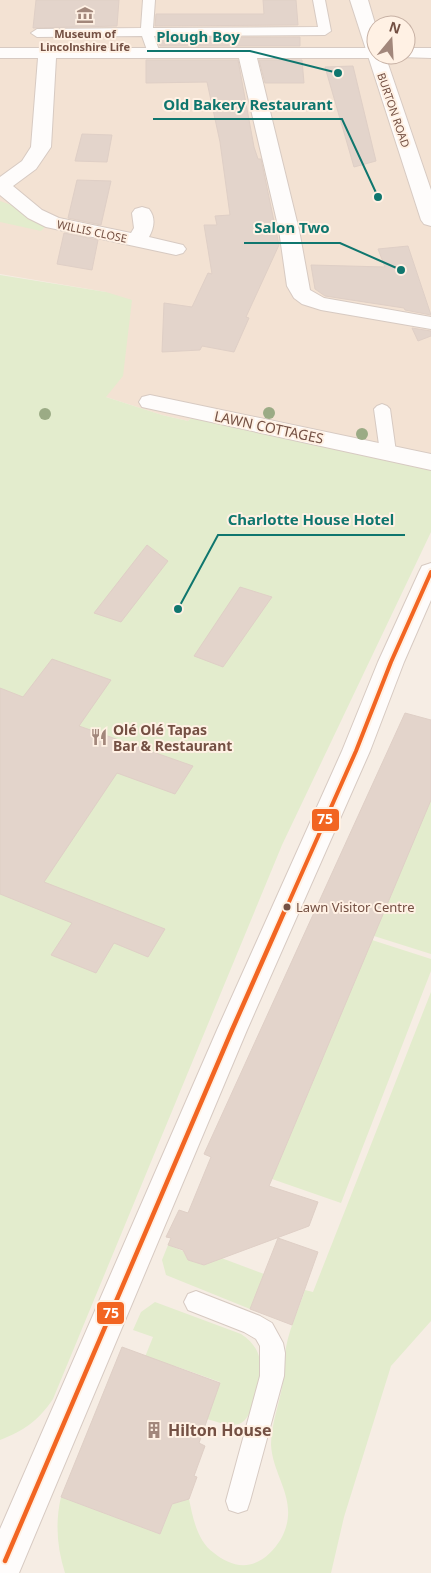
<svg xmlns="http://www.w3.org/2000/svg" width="431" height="1573" viewBox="0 0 431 1573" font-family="'Noto Sans',sans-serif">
<rect width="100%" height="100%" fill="#f6ede4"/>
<path fill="#f3e2d3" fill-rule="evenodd" d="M 0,0 L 431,0 L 431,468 L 191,418 L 188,421 L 162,415 L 106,397 L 106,292 L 0,274 ZM 376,25 L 406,25 L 406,55 L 376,55 Z"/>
<path fill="#e3eccd" d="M 0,201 L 14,206 L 46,226 L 41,231 L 0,222 Z
M 0,275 L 106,292 L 132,300 L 123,376 L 106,397 L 162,415 L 188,421 L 191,418 L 431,468 L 431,532 L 282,845 L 53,1399 C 38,1421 25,1430 0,1440 Z
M 431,796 L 431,954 L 374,936 Z
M 372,940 L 431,959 L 431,971 L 341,1203 L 252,1172 L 277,1167 Z
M 431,992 L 431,1321 L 391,1366 L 344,1517 L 331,1573 L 65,1573 C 57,1548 55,1523 61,1497 L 160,1534 L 172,1504 L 189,1499 C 193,1518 197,1541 214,1553 C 226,1563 243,1570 259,1561 C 269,1556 277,1546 282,1537 C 300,1501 273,1478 271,1445 C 271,1424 280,1402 283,1382 C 285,1373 284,1364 285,1355 C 287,1333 298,1311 305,1290 L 313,1292 Z
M 168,1245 L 183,1251 L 188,1260 L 204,1265 L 214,1261 L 216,1256 L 264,1274 L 250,1309 L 166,1275 L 162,1260 Z
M 155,1302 L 241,1334 C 267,1351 262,1374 254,1400 C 251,1408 249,1419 241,1423 C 231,1428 218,1422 207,1419 L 220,1382 L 175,1366 L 127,1402 L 153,1337 L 133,1330 L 141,1312 Z"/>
<path fill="#e3d4cb" stroke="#dfcfc6" d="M 36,0 L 119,0 L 117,26 L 33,28 Z
M 263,0 L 296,0 L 298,25 L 155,26 L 156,14 L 264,14 Z
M 300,37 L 300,46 L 160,46 L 157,38 Z
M 146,60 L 238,60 L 254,147 L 258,159 L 261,159 L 279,245 L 246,317 L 249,318 L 234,352 L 202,346 L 200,350 L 162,352 L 164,303 L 192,307 L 208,273 L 212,274 L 204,225 L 217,225 L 215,216 L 230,215 L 220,142 L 207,82 L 146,83 Z
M 259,60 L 302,60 L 304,83 L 265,83 Z
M 353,66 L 376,161 L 354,167 L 325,67 Z
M 82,134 L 112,135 L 107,162 L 75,161 Z
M 77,180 L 111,181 L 101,225 L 68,218 Z
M 64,233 L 98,240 L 92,270 L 57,264 Z
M 408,246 L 431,315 L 405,310 L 404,308 L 325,296 L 315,289 L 311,265 L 385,267 L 378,249 Z
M 412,328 L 431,331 L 431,336 L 418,341 Z
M 147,545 L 168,561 L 121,622 L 94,613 Z
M 240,587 L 272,597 L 223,667 L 194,656 Z
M 52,659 L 111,680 L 79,726 L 193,766 L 175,794 L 117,773 L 44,882 L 165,929 L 148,957 L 114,943 L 96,973 L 51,955 L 72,923 L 0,894 L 0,688 L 23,697 Z
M 405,713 L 431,720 L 431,800 L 269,1186 L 318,1202 L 309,1226 L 204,1265 L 188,1260 L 183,1250 L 168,1245 L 171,1238 L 166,1237 L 179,1210 L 188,1213 L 211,1157 L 204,1154 Z
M 278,1238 L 318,1252 L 292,1325 L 250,1309 Z
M 122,1347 L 220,1383 L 199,1443 L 205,1446 L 194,1476 L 197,1477 L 189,1499 L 172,1504 L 160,1534 L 61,1497 Z"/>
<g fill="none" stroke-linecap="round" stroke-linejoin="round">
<g stroke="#d7cac2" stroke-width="2">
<path id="service" d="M 143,0 L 155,0 L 153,28 L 318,27 L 313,0 L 325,0 L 331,31 L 325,35 L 154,36 L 160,53 L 154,57 L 148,53 L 142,36 L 37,37 L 31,33 L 37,29 L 141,28 Z
M 382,404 L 387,406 L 390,409 L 396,452 L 394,456 L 388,457 L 382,456 L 380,452 L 374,409 L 377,406 Z
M 196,1291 L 260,1316 L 272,1323 L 283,1343 L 285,1353 L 284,1376 L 250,1501 L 247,1510 L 238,1513 L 229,1510 L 226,1501 L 260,1376 L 260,1346 L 256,1339 L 244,1332 L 188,1310 L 184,1302 L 188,1294 Z"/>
</g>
<g stroke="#d7cac2" stroke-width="2">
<path id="minor" d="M 0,48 L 376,48 L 376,55 L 384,55 L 382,57 L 376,58 L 257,58 L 299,230 L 310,290 L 324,298 L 431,317 L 431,329 L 321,310 L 302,304 L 294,298 L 287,286 L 279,230 L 239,58 L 56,58 L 51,147 L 36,169 L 13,186 L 42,210 L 59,218 L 131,233 L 134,228 L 132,213 L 135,209 L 142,207 L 149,209 C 156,218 154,228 149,237 L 183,245 L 186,249 L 183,253 L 176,255 L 46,227 L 28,218 L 0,195 L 0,177 L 22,161 L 31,147 L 38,58 L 0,58 Z
M 406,48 L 431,48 L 431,58 L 400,57 L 398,55 L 406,55 Z
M 150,395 L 431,454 L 431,470 L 142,407 L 139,402 L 142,397 Z
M 431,563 L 431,600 L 404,662 L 370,751 L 247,1030 L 19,1573 L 0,1573 L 0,1529 L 217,1030 L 342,751 L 378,662 L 419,572 L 422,566 Z"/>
</g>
<g stroke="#d7cac2" stroke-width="2">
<path id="tertiary" d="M 350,0 L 368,0 L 376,27 L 376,55 L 385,55 L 431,190 L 431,226 L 424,224 L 421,220 Z"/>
</g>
<use href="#service" fill="#fefcfb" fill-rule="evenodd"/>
<use href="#minor" fill="#fefcfb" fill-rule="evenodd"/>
<use href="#tertiary" fill="#fefcfb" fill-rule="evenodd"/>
<g stroke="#fff1e4" stroke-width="8">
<path id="bus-1-far1" d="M 285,911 L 356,751 L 391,662 L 431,572"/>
</g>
<g stroke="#fff1e4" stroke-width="8">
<path id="bus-1" d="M 5,1561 L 232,1030 L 285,910"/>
</g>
<use href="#bus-1-far1" stroke="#f26522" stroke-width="4"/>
<use href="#bus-1" stroke="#f26522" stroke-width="4.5"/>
</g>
<g fill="#9bab85">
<circle cx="269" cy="413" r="6"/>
<circle cx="45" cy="414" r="6"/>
<circle cx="362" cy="434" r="6"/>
</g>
<defs>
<g id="museum-bare" transform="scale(1.35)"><path d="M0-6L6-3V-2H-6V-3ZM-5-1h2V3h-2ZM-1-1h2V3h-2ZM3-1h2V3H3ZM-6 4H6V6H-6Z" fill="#a2877b" stroke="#fff1e4" stroke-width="2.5" paint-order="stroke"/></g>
<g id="restaurant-bare" transform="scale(1.35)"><path d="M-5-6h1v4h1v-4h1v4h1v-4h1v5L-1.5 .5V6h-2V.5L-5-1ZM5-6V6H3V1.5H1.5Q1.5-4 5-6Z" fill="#a2877b" stroke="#fff1e4" stroke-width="2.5" paint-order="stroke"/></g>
<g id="building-bare" transform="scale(1.35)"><path d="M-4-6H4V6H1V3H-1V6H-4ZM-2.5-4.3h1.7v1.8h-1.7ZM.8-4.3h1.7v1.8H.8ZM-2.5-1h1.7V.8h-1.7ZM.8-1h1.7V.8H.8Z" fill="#a2877b" stroke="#fff1e4" stroke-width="2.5" paint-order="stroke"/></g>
</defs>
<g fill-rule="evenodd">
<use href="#museum-bare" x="85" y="15"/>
<use href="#restaurant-bare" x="99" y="737"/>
<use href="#building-bare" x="154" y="1430"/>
</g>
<circle fill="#745043" stroke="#fff1e4" stroke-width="2" cx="287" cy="907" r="4.5"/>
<g text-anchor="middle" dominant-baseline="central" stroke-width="4" stroke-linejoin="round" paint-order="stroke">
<g font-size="11" font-weight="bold" fill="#745043" stroke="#fff1e4">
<text x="85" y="33">Museum of<tspan x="85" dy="13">Lincolnshire Life</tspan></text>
</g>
<g font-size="11" fill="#745043" stroke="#fff1e4">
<text transform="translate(394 110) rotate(71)">BURTON ROAD</text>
<text transform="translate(92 231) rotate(12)">WILLIS CLOSE</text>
</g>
<g font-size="13" fill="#745043" stroke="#fff1e4" text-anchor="start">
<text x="296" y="907">Lawn Visitor Centre</text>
</g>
<g font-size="14" fill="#745043" stroke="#fff1e4">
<text transform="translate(269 427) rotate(12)">LAWN COTTAGES</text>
</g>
<g font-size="14" font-weight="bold" fill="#745043" stroke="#fff1e4" text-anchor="start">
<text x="113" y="729">Olé Olé Tapas<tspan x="113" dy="16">Bar &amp; Restaurant</tspan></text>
</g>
<g font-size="16" font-weight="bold" fill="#745043" stroke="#fff1e4" text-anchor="start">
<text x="168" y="1430">Hilton House</text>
</g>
</g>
<path fill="none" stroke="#0f766e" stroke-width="2" d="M338 73L250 51H147M378 197L342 119H153M401 270L340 243H244M178 609L218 535H405"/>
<g fill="#0f766e" stroke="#fff1e4" stroke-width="2">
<circle cx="338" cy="73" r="5"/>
<circle cx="378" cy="197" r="5"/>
<circle cx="401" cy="270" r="5"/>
<circle cx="178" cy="609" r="5"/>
</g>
<g font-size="15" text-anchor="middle" font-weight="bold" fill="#0f766e" stroke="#fff1e4" stroke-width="4" stroke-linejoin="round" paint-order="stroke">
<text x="198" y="42">Plough Boy</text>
<text x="248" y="110">Old Bakery Restaurant</text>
<text x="292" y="233">Salon Two</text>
<text x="311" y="525">Charlotte House Hotel</text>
</g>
<g stroke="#fff1e4" stroke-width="2">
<rect x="311" y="808" width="29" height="24" rx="5" fill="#f26522"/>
<rect x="96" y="1301" width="29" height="24" rx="5" fill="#f26522"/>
</g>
<g font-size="14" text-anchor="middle" font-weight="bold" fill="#fff">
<text x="325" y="824">75</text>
<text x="111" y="1318">75</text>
</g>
<g transform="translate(391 40) rotate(18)"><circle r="24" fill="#fff1e4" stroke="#c7b1a4"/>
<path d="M0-4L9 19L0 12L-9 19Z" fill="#a2877b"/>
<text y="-8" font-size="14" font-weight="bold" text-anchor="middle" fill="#745043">N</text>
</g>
</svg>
